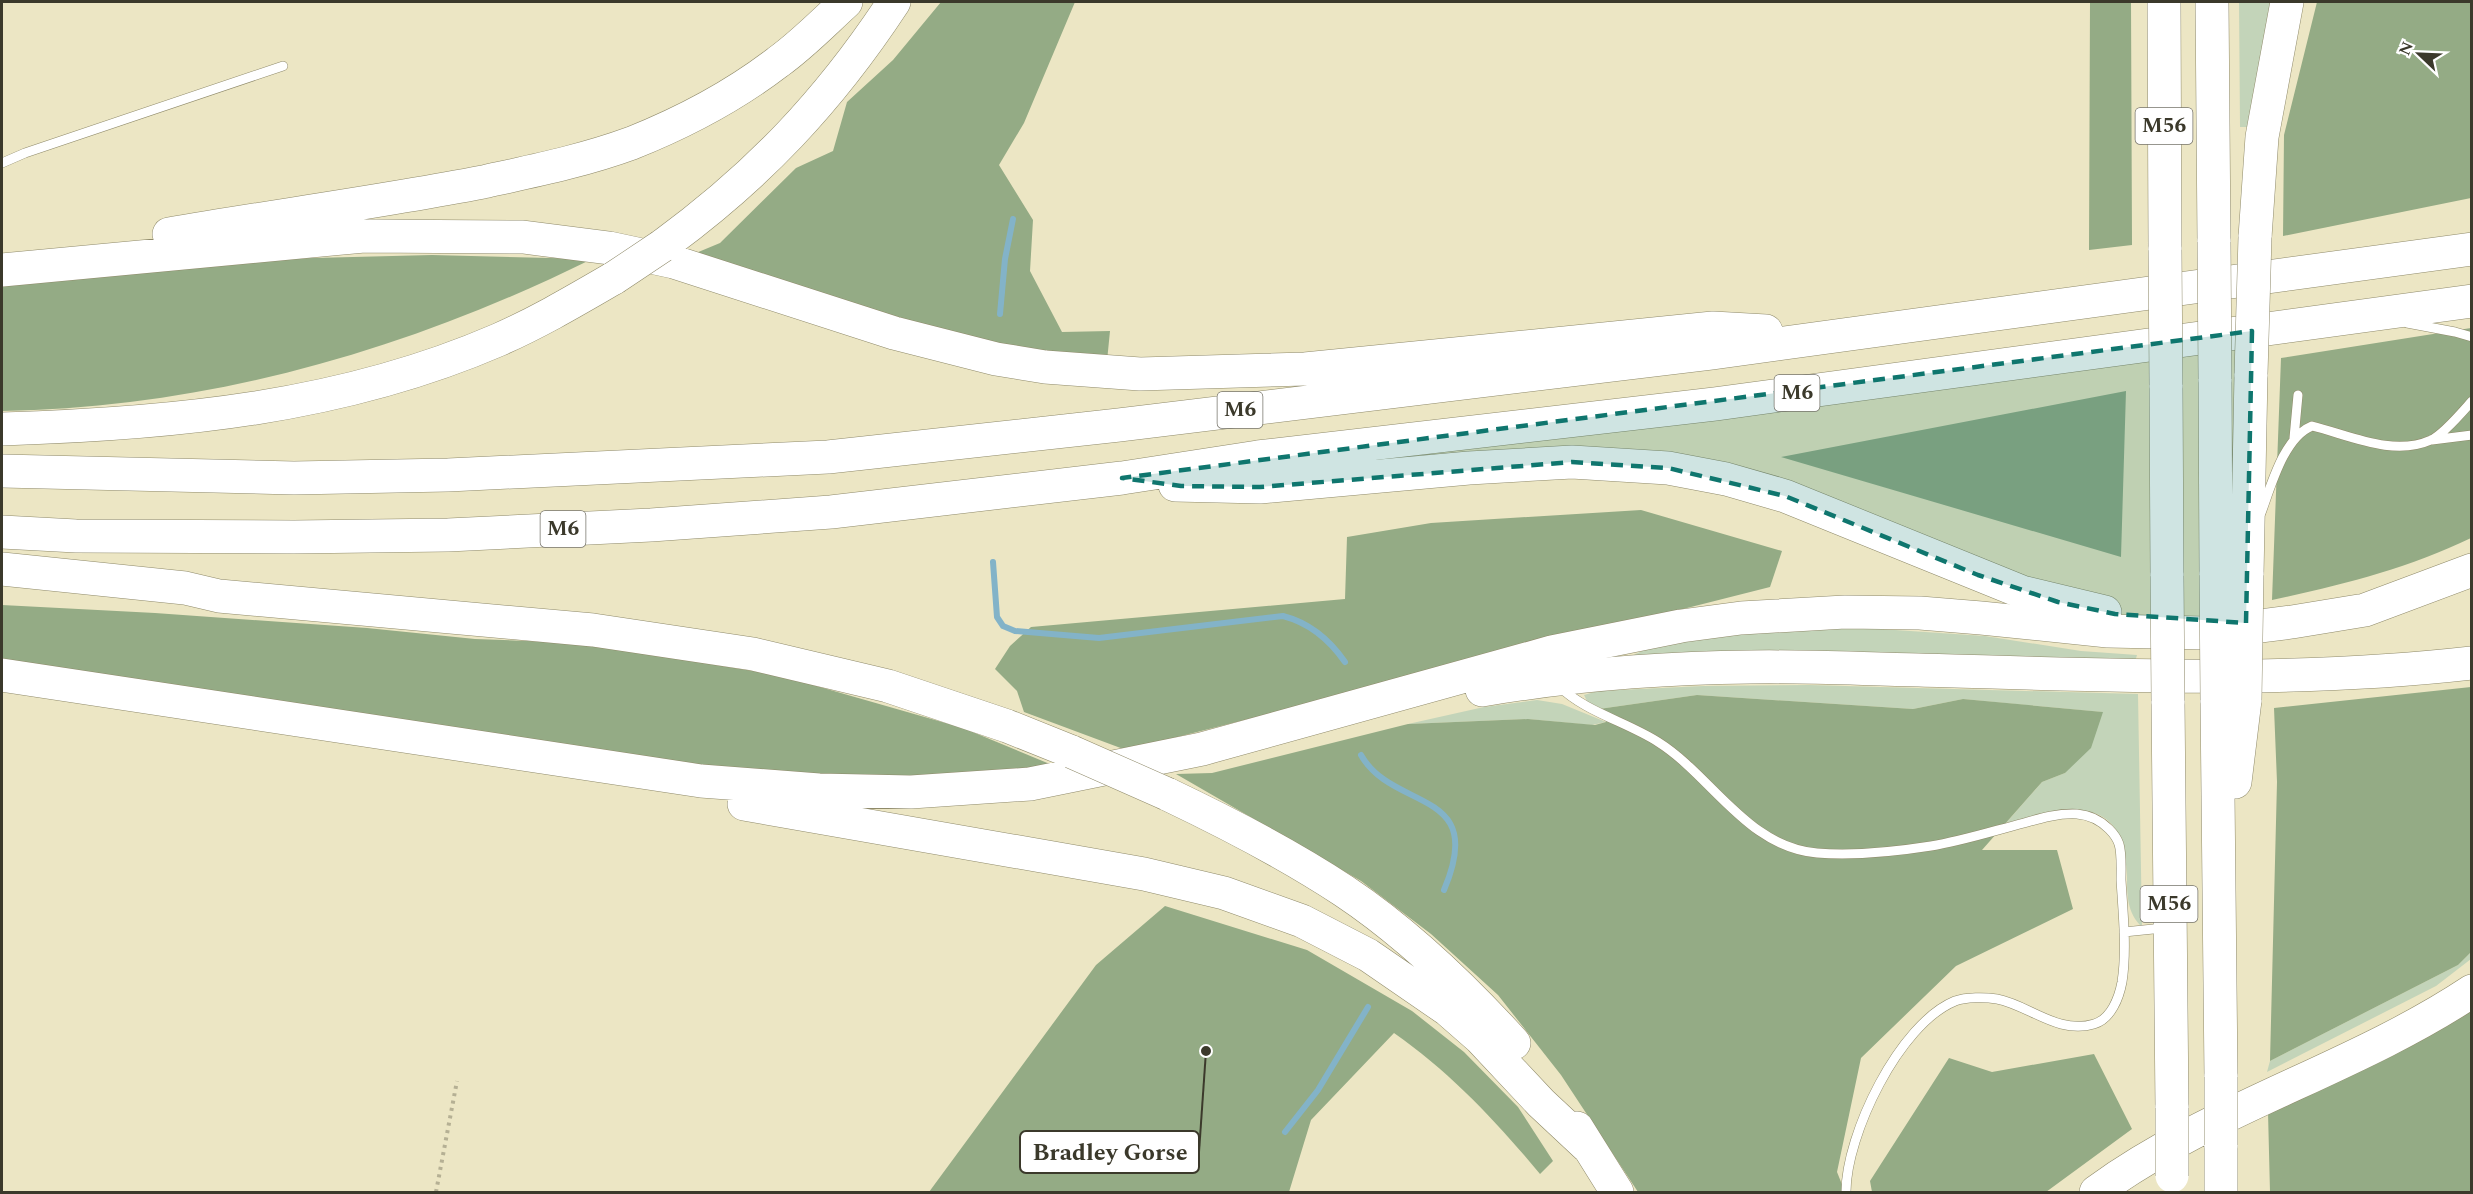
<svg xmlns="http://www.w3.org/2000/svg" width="2473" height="1194" viewBox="0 0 2473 1194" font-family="Spectral,serif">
<rect width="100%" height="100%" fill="#ece6c4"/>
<path fill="#c3d4b9" d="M 2239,2 L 2272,2 L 2248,127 L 2240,127 Z
M 1820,625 L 1985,636 L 2081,651 L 2137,655 L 2135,662 L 1627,658 L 1655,645 Z
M 1809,685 L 2138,694 L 2142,927 C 2127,913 2127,895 2127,876 C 2124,789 2067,809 2006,823 L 2042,782 L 2065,773 L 2102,712 L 1963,699 L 1913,709 L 1697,695 L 1599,709 L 1587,701 L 1584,695 L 1598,691 L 1703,686 Z
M 1537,700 L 1562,704 L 1606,722 L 1592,725 L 1528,719 L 1408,724 L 1484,707 Z
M 2471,952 L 2471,959 L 2436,986 L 2267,1072 L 2270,1061 L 2458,965 Z"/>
<path fill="#94ab85" d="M 941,2 L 1075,2 L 1024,123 L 999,165 L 1033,220 L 1030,271 L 1062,332 L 1110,331 L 1107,361 L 1040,356 L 684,258 L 720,243 L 796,168 L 833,151 L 847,102 L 893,60 Z
M 2090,2 L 2131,2 L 2132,245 L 2089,250 Z
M 2317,2 L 2471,2 L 2471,198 L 2283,236 L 2284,135 Z
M 432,255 L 592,259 C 408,350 208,408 2,411 L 2,278 L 236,260 Z
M 2471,328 L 2471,538 C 2406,569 2342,585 2272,600 L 2281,358 Z
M 2126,391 L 2121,557 L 1781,457 Z
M 1641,510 L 1782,551 L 1770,587 L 1126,750 L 1024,712 L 1017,691 L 995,669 L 1010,646 L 1031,627 L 1345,599 L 1347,537 L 1431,523 Z
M 2,605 L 155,613 L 367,628 L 475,639 L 579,643 L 778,675 L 963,728 L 1057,767 L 1004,774 L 784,778 L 2,659 Z
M 2471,687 L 2471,952 L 2458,965 L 2270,1061 L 2277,782 L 2274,708 Z
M 1697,695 L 1913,709 L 1963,699 L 2103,712 L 2091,748 L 2065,773 L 2042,782 L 1982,850 L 2057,850 L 2073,909 L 1956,966 L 1861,1058 L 1837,1172 L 1845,1192 L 1638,1192 L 1561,1075 L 1498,995 L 1431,934 L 1361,881 L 1176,774 L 1212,773 L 1408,724 L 1528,719 L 1595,725 L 1606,722 L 1599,709 Z
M 1165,906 L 1307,950 L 1412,1011 L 1464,1052 L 1518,1107 L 1553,1161 L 1540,1174 C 1496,1121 1451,1073 1394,1033 L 1311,1120 L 1289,1192 L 929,1192 L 1096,965 Z
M 2471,1005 L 2471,1192 L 2270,1192 L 2268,1112 Z
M 2094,1054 L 2132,1129 L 2046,1192 L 1872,1192 L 1870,1181 L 1949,1058 L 1992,1072 Z"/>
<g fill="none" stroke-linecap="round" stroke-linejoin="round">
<path stroke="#83b3c8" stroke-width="6" d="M 1000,314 L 1005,259 L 1013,219
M 993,562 L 997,617 L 1003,626 L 1015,631 L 1099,638 L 1283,616 C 1310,623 1329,639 1345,662
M 1361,755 C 1393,812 1488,787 1444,890
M 1285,1132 L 1318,1090 L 1368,1007"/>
<g stroke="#8f8a6a" stroke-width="10">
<path id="lane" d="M 2,163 L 25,153 L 283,66
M 2407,323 L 2455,332 L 2472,337
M 2294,438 L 2298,395
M 2432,440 L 2472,435
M 2261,513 C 2271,486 2284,437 2312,426 C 2349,435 2393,457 2431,440 C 2443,435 2463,411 2472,401
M 1559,686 C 1585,712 1627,722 1658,742 C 1712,776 1747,847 1817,853 C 1855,856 1893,852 1931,846 C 1962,841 1993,831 2024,823 C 2041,818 2059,813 2077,814 C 2089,815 2101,821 2109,829 C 2113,833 2117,838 2119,844 C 2122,854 2121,869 2121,880 C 2123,912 2127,950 2122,982 C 2119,998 2111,1019 2094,1024 C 2058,1035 2029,1005 1997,999 C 1985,997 1966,997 1955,1001 C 1899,1024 1846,1135 1846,1192
M 2124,932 L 2163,928"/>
</g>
<g stroke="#8f8a6a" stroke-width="34">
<path id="highway" d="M 2164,2 L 2165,250
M 2212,2 L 2214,242
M 169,234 C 274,216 379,202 483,182 C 533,171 583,161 632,143 C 682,123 735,95 778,62 C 803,44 824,22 846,2
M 2255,237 L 2262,137 L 2287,2
M 662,246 C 758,176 829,101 894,2
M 2,270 L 364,236 L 523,237 L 609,248 L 674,262 L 894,333 L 996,359 L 1045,367 L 1140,374 L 1305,369 L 1713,328 L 1766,331
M 2215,379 L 2216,575
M 2166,385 L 2167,576
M 2,429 C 171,424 341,408 498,340 C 539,322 576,300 614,278
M 2,471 L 294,478 L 448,475 L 828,457 L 1119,425 L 1711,353 L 2472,249
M 1175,485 L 1260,487 L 1469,468 L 1572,462 L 1668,468 L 1726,479 L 1785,496 L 2022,592 L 2105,612
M 2,532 L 76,536 L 294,537 L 448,535 L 651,525 L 831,512 L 1122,478 L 1258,457 L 1715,404 L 2472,301
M 2,569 L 185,588 L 219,596 L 593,630 L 753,654 L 888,686 L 1007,726 L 1072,752
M 2247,575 L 2251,374
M 2,675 L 701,781 L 819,790 L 911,792 L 1030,784 L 1202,749 L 1552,652 L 1681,626 L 1741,618 L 1845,612 L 1920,613 L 1981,618 L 2108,631 L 2205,633 L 2292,622 L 2365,610 L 2472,570
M 1482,690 C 1570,675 1661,668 1750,667 C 1806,666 1863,669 1919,670 C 2103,675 2288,684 2472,663
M 2217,700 L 2221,1077
M 2168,701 L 2172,1108
M 2235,782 L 2245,700
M 1167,794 C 1228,823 1288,854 1344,891 C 1407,933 1463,987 1514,1043
M 744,804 L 1144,874 L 1224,893 L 1302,921 L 1368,955 L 1448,1010 L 1480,1038 L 1541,1103 L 1587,1146
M 1577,1128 L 1617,1192
M 2221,1145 L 2221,1192
M 2096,1192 C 2211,1108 2353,1070 2472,991"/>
</g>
<path stroke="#b5b094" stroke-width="4" stroke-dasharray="3 4.5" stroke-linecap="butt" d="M 436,1192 L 457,1081"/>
<use href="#lane" stroke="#fff" stroke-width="9"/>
<use href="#highway" stroke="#fff" stroke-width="33"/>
<g stroke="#8f8a6a" stroke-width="34" stroke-linecap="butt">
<path id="highway-bridge" d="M 2214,242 L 2215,379
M 2165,250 L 2166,385
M 614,278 L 662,246
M 2251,374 L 2255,237
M 2216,575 L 2217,700
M 2167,576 L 2168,701
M 2245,700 L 2247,575
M 1072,752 L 1167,794
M 2221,1077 L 2221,1145
M 2172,1176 L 2172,1108"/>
</g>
<use href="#highway-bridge" stroke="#fff" stroke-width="33"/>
</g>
<path fill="#0f766e" fill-opacity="0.2" stroke="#0f766e" stroke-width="4.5" stroke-dasharray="12 8" stroke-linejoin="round" d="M 2252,331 L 2246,623 L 2115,614 L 2058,602 L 1978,575 L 1785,496 L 1668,468 L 1572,462 L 1260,487 L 1181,486 L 1122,478 Z"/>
<g text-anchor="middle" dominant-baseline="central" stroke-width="4.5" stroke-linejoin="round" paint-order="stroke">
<g fill="#fff" stroke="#76746b" stroke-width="1.5">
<rect x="2135.5" y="108" width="57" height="36" rx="4.5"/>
<rect x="1774.5" y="375" width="45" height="36" rx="4.5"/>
<rect x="1217.5" y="392" width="45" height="36" rx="4.5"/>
<rect x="540.5" y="511" width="45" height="36" rx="4.5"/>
<rect x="2140.5" y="886" width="57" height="36" rx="4.5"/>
</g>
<g font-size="21" font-weight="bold" fill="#3b392b">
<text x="2164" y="126">M56</text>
<text x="1797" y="393">M6</text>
<text x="1240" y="410">M6</text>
<text x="563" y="529">M6</text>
<text x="2169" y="904">M56</text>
</g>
</g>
<path fill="none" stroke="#3b392b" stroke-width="2" d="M1206 1051L1199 1152"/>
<circle fill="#3b392b" stroke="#fff" stroke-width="2" cx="1206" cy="1051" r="6"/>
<rect fill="#fff" stroke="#3b392b" stroke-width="2" x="1020" y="1131" width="179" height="42" rx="6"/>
<g font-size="24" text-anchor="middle" font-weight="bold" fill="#3b392b">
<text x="1110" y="1160">Bradley Gorse</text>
</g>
<rect width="2473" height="1194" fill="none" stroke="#3b392b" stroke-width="6"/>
<g transform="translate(2419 54) rotate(293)" stroke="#ffffff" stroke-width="4.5" paint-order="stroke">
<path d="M0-4.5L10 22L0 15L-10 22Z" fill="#3b392b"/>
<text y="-9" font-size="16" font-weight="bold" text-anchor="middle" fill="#3b392b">N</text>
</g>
</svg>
